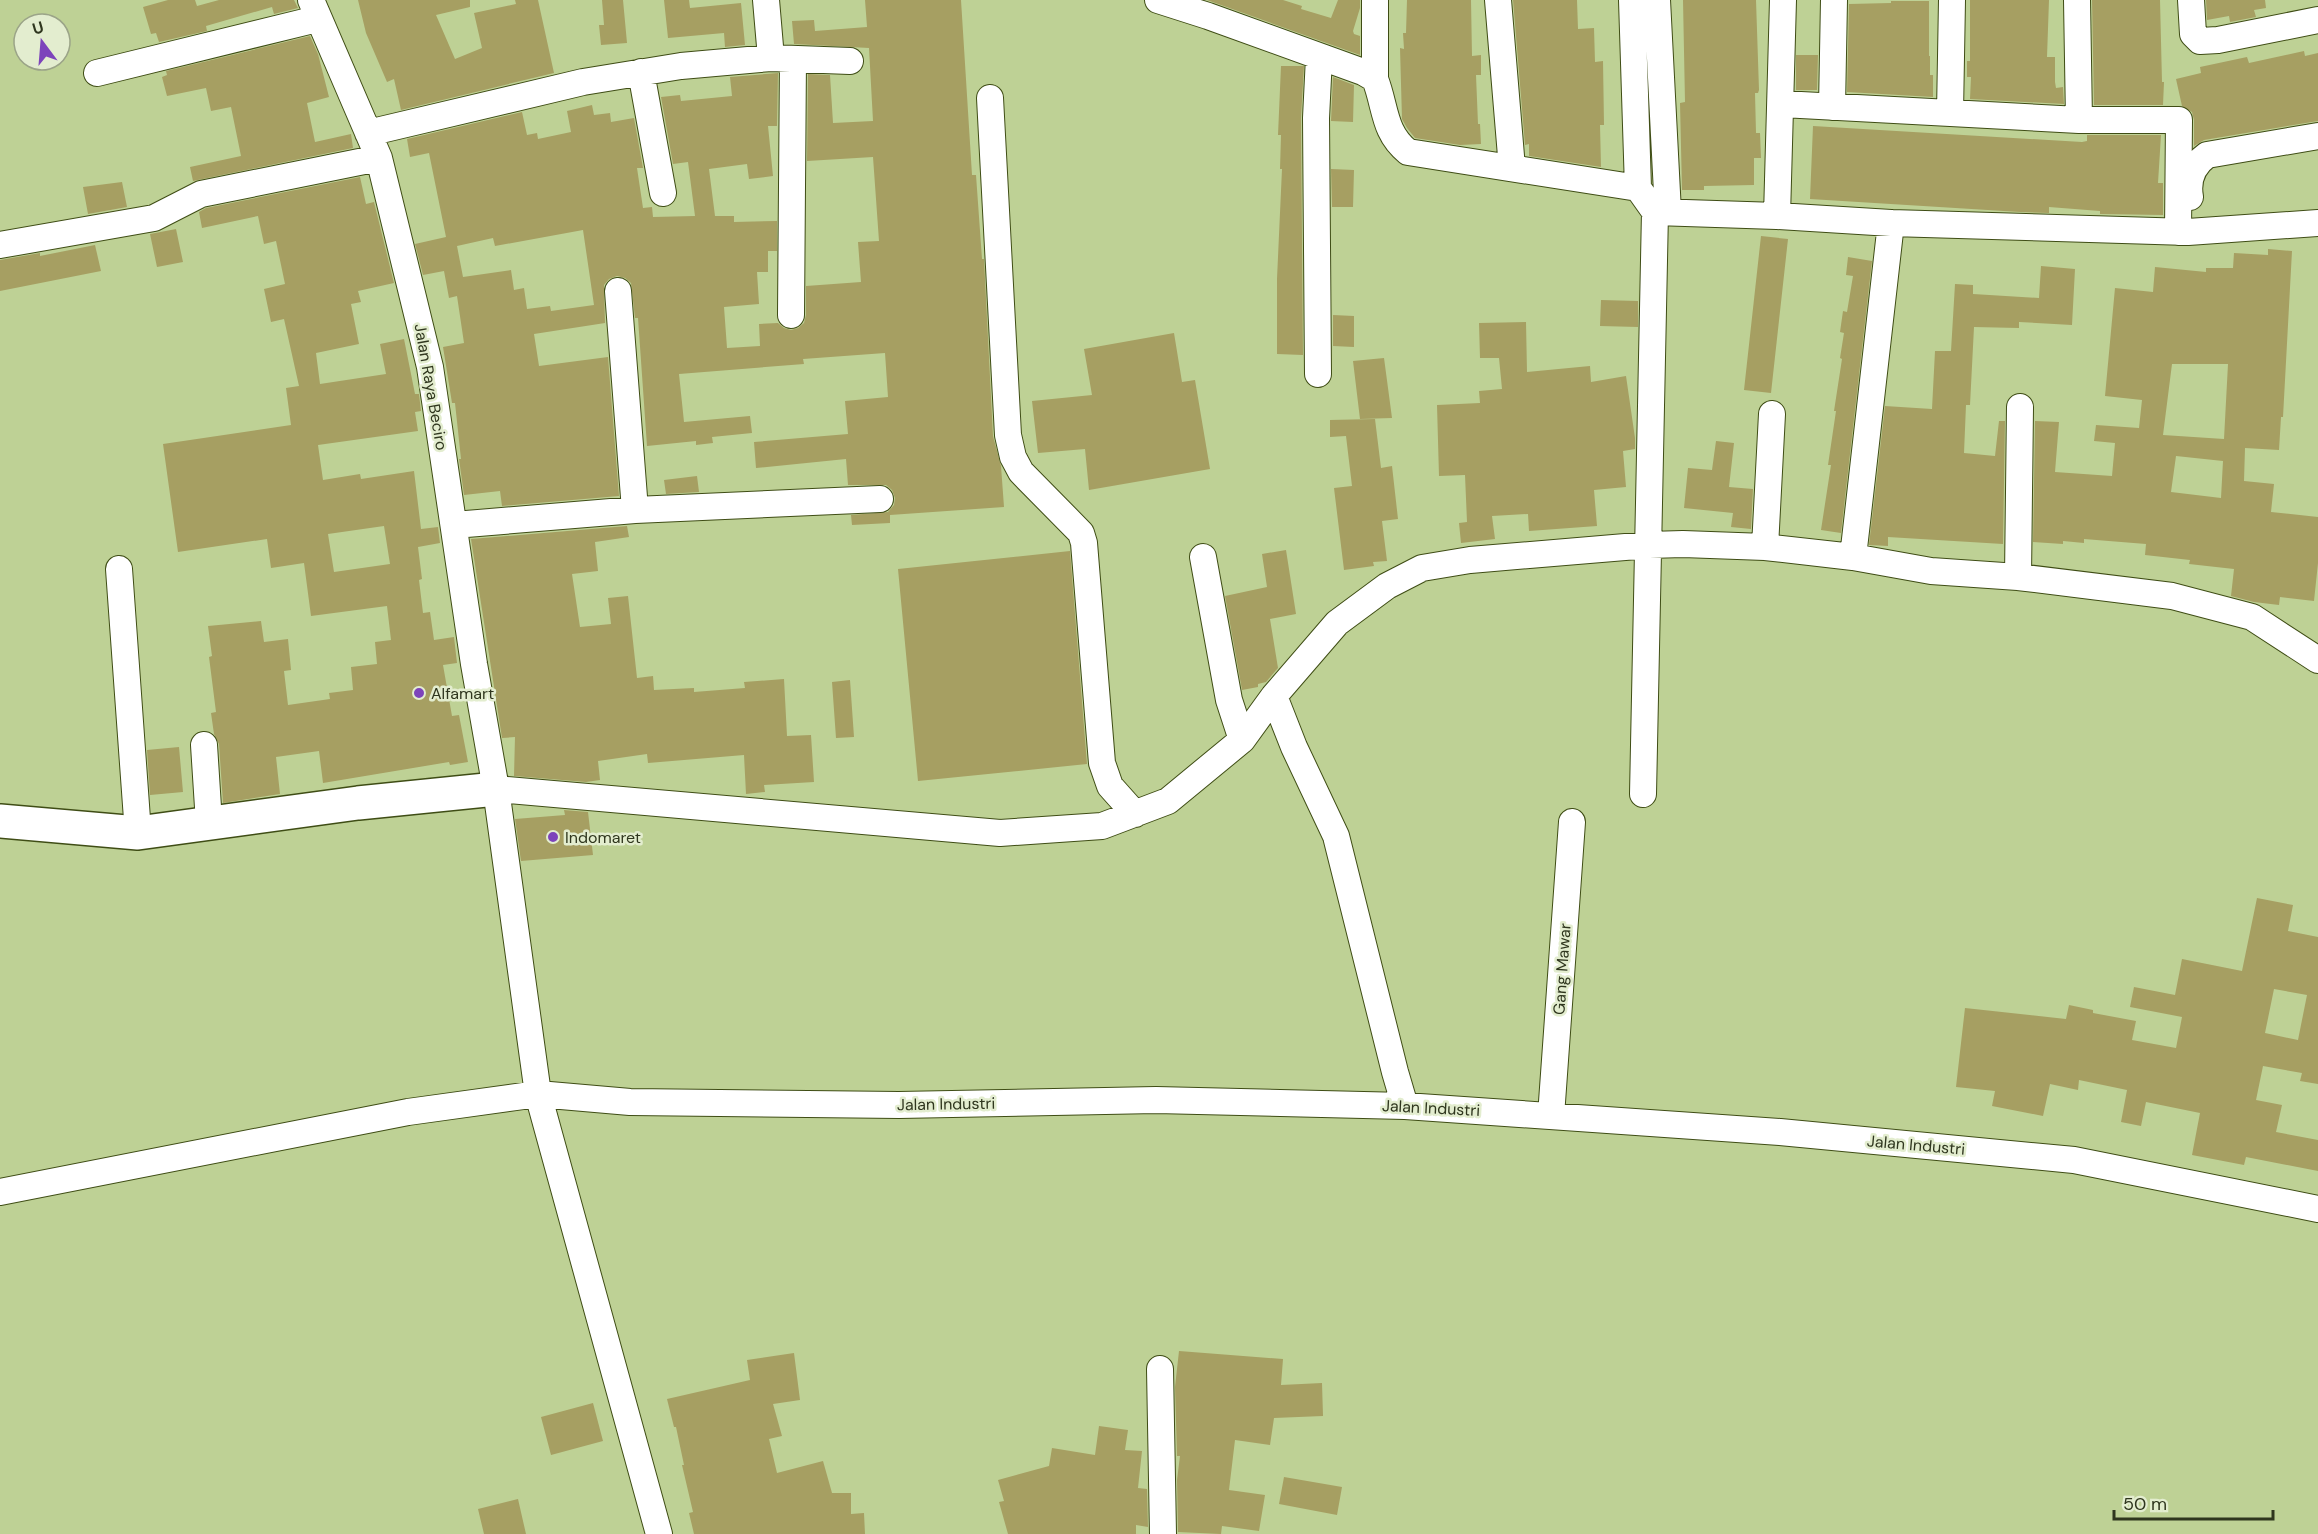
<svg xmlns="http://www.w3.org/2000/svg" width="2318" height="1534" viewBox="0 0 2318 1534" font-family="'DM Sans',sans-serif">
<rect width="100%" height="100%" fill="#bed195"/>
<path fill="#a69f62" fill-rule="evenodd" d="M 168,0 L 195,0 L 197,6 L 219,0 L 294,0 L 298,8 L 274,14 L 272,7 L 206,26 L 207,31 L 159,42 L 156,33 L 151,34 L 143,7 Z
M 358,0 L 470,0 L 470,7 L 436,15 L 455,59 L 482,48 L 474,13 L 516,4 L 515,0 L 538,0 L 554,73 L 401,110 L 394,79 L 387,82 L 366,33 Z
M 602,0 L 623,0 L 627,43 L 601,45 L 599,25 L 604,25 Z
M 664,0 L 689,0 L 690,8 L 741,3 L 745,45 L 725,47 L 724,33 L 668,38 Z
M 865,0 L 961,0 L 972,175 L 976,175 L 982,259 L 984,259 L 993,436 L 1001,466 L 1004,507 L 890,515 L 890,523 L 852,525 L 851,515 L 888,512 L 894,505 L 895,498 L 892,490 L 886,485 L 848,485 L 846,459 L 756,468 L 754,442 L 848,434 L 845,401 L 888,397 L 885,353 L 803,359 L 804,364 L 679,374 L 684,422 L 750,416 L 752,433 L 712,437 L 713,443 L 696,445 L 696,441 L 647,446 L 638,318 L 635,318 L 631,283 L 625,278 L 617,276 L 609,279 L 604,285 L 605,323 L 534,334 L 539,366 L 608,357 L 619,496 L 502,506 L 500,491 L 464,495 L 459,459 L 461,459 L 455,403 L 452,403 L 443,347 L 464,343 L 457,296 L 449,298 L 444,271 L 423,275 L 415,244 L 446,237 L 429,153 L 410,157 L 407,139 L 522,112 L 527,135 L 537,133 L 538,139 L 571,132 L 567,111 L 592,105 L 594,115 L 610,113 L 611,122 L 634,118 L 643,168 L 637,168 L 643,208 L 652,207 L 653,217 L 695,216 L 688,162 L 673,164 L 661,97 L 680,95 L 681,101 L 732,96 L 730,77 L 778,73 L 777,126 L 768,126 L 773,176 L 749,179 L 747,164 L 709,169 L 715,216 L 734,216 L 734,222 L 777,221 L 777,251 L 768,251 L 768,272 L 757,272 L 759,304 L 724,307 L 727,348 L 760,346 L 759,324 L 778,323 L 784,328 L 791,330 L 798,328 L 804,323 L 806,315 L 806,286 L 861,282 L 858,242 L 879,241 L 873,157 L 807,161 L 808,74 L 830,75 L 833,123 L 873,121 L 869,48 L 794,44 L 792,21 L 814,20 L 815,31 L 867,27 ZM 583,230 L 594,305 L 551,311 L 550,306 L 527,309 L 524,288 L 514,290 L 511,270 L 463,277 L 457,246 L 493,238 L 495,246 Z
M 1207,0 L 1283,0 L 1302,6 L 1301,9 L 1331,18 L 1338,0 L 1360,0 L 1360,8 L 1353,31 L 1354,34 L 1360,36 L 1360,55 Z
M 1407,0 L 1471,0 L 1472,56 L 1481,55 L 1481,75 L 1476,75 L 1478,124 L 1480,124 L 1481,144 L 1460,145 L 1415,138 L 1407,128 L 1402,119 L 1400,48 L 1404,49 L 1403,33 L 1406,33 Z
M 1513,0 L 1577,0 L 1578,29 L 1594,28 L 1595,62 L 1603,61 L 1604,125 L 1600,125 L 1601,167 L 1529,156 L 1529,144 L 1525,145 Z
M 1683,0 L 1756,0 L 1759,90 L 1758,93 L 1755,93 L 1756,133 L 1760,133 L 1761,158 L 1754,158 L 1754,185 L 1704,186 L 1704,190 L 1682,190 L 1680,103 L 1685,102 Z
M 1970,0 L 2049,0 L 2047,57 L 2055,57 L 2055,82 L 2056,88 L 2063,87 L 2064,104 L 1970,99 L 1971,77 L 1967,77 L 1967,61 L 1970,61 Z
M 2092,0 L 2160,0 L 2162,82 L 2164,82 L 2163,105 L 2094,105 Z
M 2206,0 L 2265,0 L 2266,8 L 2254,10 L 2256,17 L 2230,22 L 2229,16 L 2207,20 Z
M 1891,1 L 1929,1 L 1929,56 L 1930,56 L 1930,75 L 1933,75 L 1933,97 L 1847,92 L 1849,4 L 1891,3 Z
M 310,36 L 318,54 L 329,97 L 307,103 L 315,142 L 351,134 L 353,148 L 193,181 L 190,167 L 241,156 L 231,107 L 211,111 L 206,88 L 167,96 L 162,77 L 167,75 L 166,71 Z
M 2304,51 L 2305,56 L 2318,53 L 2318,121 L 2204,140 L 2194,146 L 2194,120 L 2192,112 L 2182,106 L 2176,79 L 2201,73 L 2200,67 L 2247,57 L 2249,63 Z
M 1796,55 L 1818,55 L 1817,90 L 1796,90 Z
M 1281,66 L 1304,66 L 1301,118 L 1303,355 L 1277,354 L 1277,279 L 1282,169 L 1280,169 L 1281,135 L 1278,135 Z
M 1333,77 L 1354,85 L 1353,122 L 1331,121 Z
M 1813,126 L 2082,142 L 2087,141 L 2087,135 L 2161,135 L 2158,183 L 2163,183 L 2163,215 L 2100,214 L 2100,211 L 2049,207 L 2049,213 L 2020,212 L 1810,199 Z
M 1331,169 L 1354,170 L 1353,207 L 1332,207 Z
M 360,177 L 366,204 L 374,202 L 394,283 L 358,291 L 361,302 L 351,304 L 359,344 L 316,353 L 320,384 L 386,374 L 380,344 L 404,339 L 415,394 L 419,394 L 421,411 L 415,412 L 418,431 L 318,445 L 323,480 L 360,474 L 361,479 L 414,471 L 421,529 L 438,527 L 440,543 L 418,547 L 422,579 L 419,580 L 423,613 L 430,612 L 434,640 L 454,637 L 457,663 L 443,665 L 452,716 L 459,715 L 468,762 L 450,765 L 449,762 L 323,783 L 319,751 L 276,757 L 280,794 L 223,803 L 219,744 L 214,734 L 211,713 L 216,712 L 209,657 L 212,656 L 208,626 L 261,621 L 264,642 L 288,639 L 291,670 L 284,671 L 288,705 L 330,699 L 329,693 L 353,690 L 351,667 L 377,664 L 375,642 L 391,640 L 387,606 L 311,616 L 304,563 L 271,568 L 267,539 L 178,552 L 163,444 L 291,425 L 286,388 L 299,386 L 284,319 L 271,322 L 264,289 L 285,284 L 276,241 L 264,244 L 258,216 L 202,228 L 199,212 L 206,208 ZM 384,526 L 390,564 L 334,572 L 328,534 Z
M 122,182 L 127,207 L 88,214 L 83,187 Z
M 176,229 L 183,262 L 157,267 L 150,234 Z
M 1761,236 L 1788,239 L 1771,393 L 1744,390 Z
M 95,245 L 101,271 L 0,291 L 0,260 L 40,253 L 40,256 Z
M 2268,249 L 2292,251 L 2283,417 L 2281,417 L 2279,450 L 2245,448 L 2244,481 L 2274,484 L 2271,512 L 2318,517 L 2318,563 L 2314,601 L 2280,597 L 2279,605 L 2254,602 L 2231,596 L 2234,569 L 2189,564 L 2190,560 L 2145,555 L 2146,544 L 2084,539 L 2084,543 L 2063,541 L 2063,544 L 2033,542 L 2035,421 L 2059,422 L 2055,472 L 2112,476 L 2115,443 L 2094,441 L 2096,425 L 2139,428 L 2142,400 L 2105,396 L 2115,288 L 2153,292 L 2155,267 L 2206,272 L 2206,268 L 2233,268 L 2234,253 L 2268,255 ZM 2172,364 L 2228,364 L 2224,439 L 2163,435 ZM 2176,456 L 2223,461 L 2221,498 L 2171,492 Z
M 1848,257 L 1872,261 L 1841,533 L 1821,530 L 1831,465 L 1828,465 L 1836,411 L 1834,411 L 1842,359 L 1840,358 L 1844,333 L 1840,332 L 1843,311 L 1847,312 L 1853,276 L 1846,275 Z
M 2041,266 L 2075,269 L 2072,325 L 2019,322 L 2019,328 L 1974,327 L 1970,405 L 1966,405 L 1964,453 L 1995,456 L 1999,421 L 2005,421 L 2003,544 L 1888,537 L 1888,546 L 1869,545 L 1885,406 L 1932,409 L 1935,351 L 1951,351 L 1955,284 L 1973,285 L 1973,294 L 2039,298 Z
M 1601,300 L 1638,301 L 1638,327 L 1600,326 Z
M 1333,315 L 1354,316 L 1354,347 L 1333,346 Z
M 1526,322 L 1527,372 L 1590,366 L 1591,382 L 1626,376 L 1635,438 L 1635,449 L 1623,451 L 1626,487 L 1594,490 L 1597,526 L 1529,531 L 1528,514 L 1492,516 L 1495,539 L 1461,543 L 1459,523 L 1467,522 L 1465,475 L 1439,476 L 1437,405 L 1480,403 L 1479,391 L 1502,389 L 1499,358 L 1480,358 L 1479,323 Z
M 1174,333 L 1182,382 L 1195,380 L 1210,469 L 1089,490 L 1085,449 L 1038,453 L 1032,401 L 1092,395 L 1084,349 Z
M 1384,358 L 1392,418 L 1360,419 L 1353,361 Z
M 1375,419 L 1381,468 L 1392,466 L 1398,519 L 1382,521 L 1387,561 L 1373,562 L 1374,566 L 1344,570 L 1334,488 L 1352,486 L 1346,436 L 1330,437 L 1330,420 Z
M 1716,441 L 1734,443 L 1729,487 L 1753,489 L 1751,529 L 1731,527 L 1733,513 L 1684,508 L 1688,468 L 1712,470 Z
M 697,476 L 699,492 L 666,494 L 664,480 Z
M 627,526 L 629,537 L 595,542 L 598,571 L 572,574 L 580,627 L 611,624 L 608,598 L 628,596 L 637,678 L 653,676 L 654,690 L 694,688 L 694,692 L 745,688 L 744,682 L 784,679 L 787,736 L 811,735 L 814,782 L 764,785 L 765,792 L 746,794 L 744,755 L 648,763 L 647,754 L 598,761 L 600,780 L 586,782 L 514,776 L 515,737 L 502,738 L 471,539 Z
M 1286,550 L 1296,614 L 1270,619 L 1278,668 L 1266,682 L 1258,684 L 1258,687 L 1242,690 L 1225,596 L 1267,587 L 1262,554 Z
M 1070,551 L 1087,764 L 918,781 L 898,569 Z
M 850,680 L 854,737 L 836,738 L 832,682 Z
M 179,747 L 183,792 L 150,795 L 147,750 Z
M 564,810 L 588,812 L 593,855 L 521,861 L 515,819 L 565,815 Z
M 2257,898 L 2293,905 L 2288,931 L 2318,937 L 2318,1084 L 2300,1081 L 2302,1073 L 2263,1066 L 2256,1100 L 2282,1105 L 2276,1132 L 2318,1140 L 2318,1171 L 2246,1157 L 2244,1165 L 2192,1155 L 2200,1113 L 2146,1102 L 2141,1126 L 2121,1122 L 2127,1090 L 2079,1080 L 2078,1090 L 2050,1084 L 2043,1116 L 1992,1106 L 1995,1091 L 1956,1087 L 1965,1008 L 2066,1019 L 2069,1005 L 2093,1010 L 2093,1013 L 2136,1021 L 2132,1040 L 2176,1048 L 2182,1017 L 2130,1007 L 2134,987 L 2175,995 L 2182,959 L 2242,971 ZM 2274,989 L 2307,995 L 2298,1040 L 2265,1033 Z
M 1179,1351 L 1283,1359 L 1281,1385 L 1322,1383 L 1323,1416 L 1274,1418 L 1270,1445 L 1235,1440 L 1229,1490 L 1265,1495 L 1259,1531 L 1222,1526 L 1221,1534 L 1178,1532 L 1177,1480 L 1180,1456 L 1177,1456 L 1175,1387 Z
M 794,1353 L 800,1400 L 773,1404 L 782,1436 L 769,1439 L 777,1473 L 823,1461 L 832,1493 L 851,1493 L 851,1514 L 864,1513 L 865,1534 L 694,1534 L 689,1513 L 693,1512 L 682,1465 L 684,1465 L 676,1427 L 674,1427 L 667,1399 L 750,1380 L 747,1360 Z
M 593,1403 L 603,1441 L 551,1455 L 541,1417 Z
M 1099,1426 L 1128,1430 L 1125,1450 L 1142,1451 L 1138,1488 L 1147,1489 L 1148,1527 L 1136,1525 L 1136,1534 L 1008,1534 L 999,1502 L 1004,1501 L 998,1480 L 1049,1466 L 1052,1448 L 1095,1455 Z
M 1284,1477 L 1342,1487 L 1337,1515 L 1279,1504 Z
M 518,1499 L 526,1534 L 484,1534 L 478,1509 Z"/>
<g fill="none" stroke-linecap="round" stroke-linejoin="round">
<g stroke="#3f4d15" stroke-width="28">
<path id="minor" d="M 311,0 L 379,158 L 430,367 L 474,664 L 496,789 L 538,1094 L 659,1534
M 766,0 L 771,58
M 1158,0 L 1208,16 L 1363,72 L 1375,79 C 1386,107 1383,132 1408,152 L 1638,188
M 1498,0 L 1512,168
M 1632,0 L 1638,188 L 1655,212 L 1643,794
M 1657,0 L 1668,212
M 2077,0 L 2079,120
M 2191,0 L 2193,34 L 2200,41 L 2218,40 L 2318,20
M 641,72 L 663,193
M 97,73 L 317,19
M 1375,79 L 1375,0
M 990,98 L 1008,435 L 1013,457 L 1021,472 L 1081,533 L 1084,543 L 1102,763 L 1110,786 L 1135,814
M 1782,104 L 2079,120 L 2179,120 L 2178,232
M 1832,107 L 1834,0
M 1950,113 L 1952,0
M 368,133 L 583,82 L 681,66 L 771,58 L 850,61
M 2190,197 C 2187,180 2193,165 2207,155 L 2318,136
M 1655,212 L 1777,216 L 1891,223 L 2188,232 L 2318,223
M 1777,216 L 1783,0
M 0,245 L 154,218 L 201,194 L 379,158
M 618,291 L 635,510
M 791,315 L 793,59
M 1318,374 L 1316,118 L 1319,57
M 454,525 L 635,510 L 880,499
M 1765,547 L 1772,414
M 1203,557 L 1229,700 L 1242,740
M 1853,557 L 1891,223
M 119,569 L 138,833
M 2018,577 L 2020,407
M 1274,696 L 1294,747 L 1336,836 L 1395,1072 L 1405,1106
M 204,745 L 209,823
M 496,789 L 1000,833 L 1102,826 L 1168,801 L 1242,740 L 1274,696 L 1337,623 L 1387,586 L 1422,568 L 1470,560 L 1649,545 L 1683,544 L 1765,547 L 1853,557 L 1931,571 L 2018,577 L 2172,596 L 2252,617 L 2318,660
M 1551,1116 L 1572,822
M 0,1192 L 408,1112 L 538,1094 L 630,1102 L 899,1105 L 1156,1100 L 1405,1106 L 1780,1132 L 2074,1160 L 2318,1209
M 1160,1369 L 1163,1534"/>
</g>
<g stroke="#3f4d15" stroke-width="36">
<path id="major" d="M 0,821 L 138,833 L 358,803 L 496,789"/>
</g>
<use href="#minor" stroke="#fff" stroke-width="26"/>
<use href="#major" stroke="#fff" stroke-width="33"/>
</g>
<g fill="#7d44bb" stroke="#e3edcf" stroke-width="2">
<circle cx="419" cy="693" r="6"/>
<circle cx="553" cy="837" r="6"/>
</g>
<g text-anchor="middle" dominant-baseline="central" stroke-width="5" stroke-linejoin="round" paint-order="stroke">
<g font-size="16" fill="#2f361e" stroke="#e3edcf">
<text transform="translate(431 387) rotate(80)">Jalan Raya Beciro</text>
<text transform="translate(1562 969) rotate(-86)">Gang Mawar</text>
<text transform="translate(946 1104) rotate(-1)">Jalan Industri</text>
<text transform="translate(1431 1108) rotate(3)">Jalan Industri</text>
<text transform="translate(1916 1145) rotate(5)">Jalan Industri</text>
</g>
<g font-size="16" fill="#2f361e" stroke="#e3edcf" text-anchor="start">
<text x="431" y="693">Alfamart</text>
<text x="565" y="837">Indomaret</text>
</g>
</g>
<g transform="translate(42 42) rotate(344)"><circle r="28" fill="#e3edcf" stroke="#9ba488" stroke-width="1.5"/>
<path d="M0-4.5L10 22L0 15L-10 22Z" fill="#7d44bb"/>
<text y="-9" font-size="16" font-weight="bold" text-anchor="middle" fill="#2f361e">U</text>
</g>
<path d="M2114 1510v9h159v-9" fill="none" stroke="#2f361e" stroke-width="3"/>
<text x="2123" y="1510" font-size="18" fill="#2f361e" stroke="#e3edcf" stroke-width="4.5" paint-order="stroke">50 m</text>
</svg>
